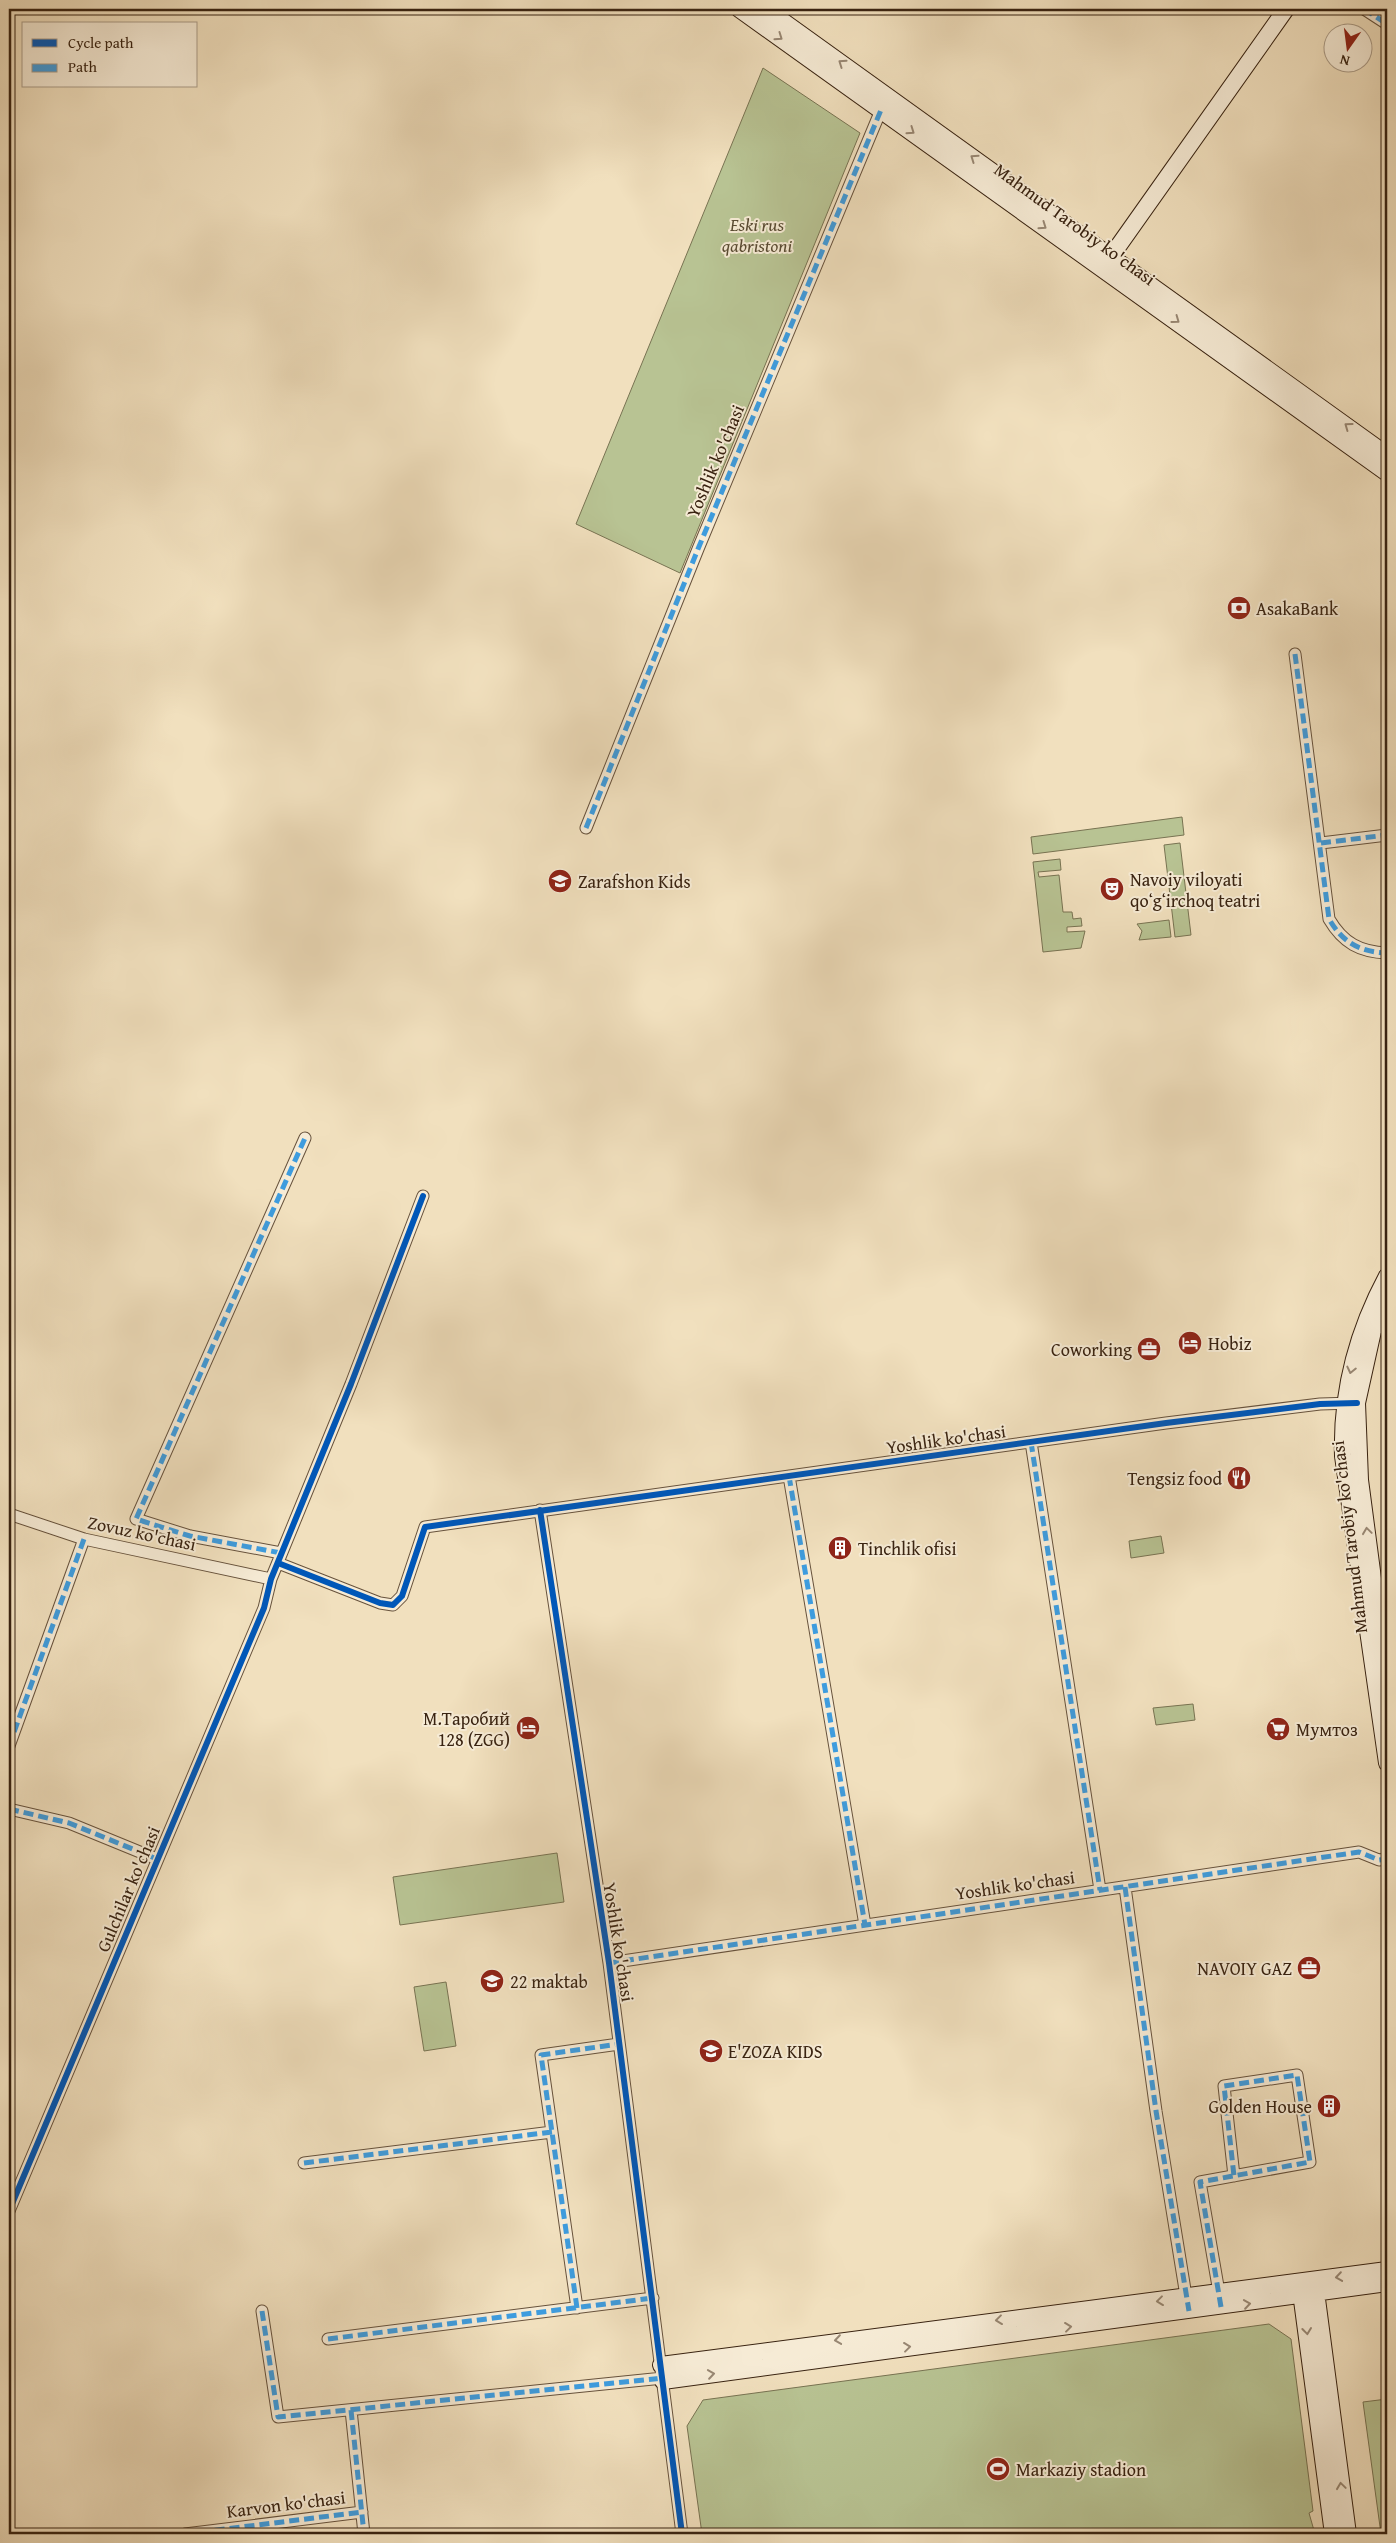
<svg xmlns="http://www.w3.org/2000/svg" width="1396" height="2543" viewBox="0 0 1396 2543" font-family="'Gentium Book Plus',serif">
<rect width="100%" height="100%" fill="#f1e0be"/>
<filter id="stains"><feTurbulence type="fractalNoise" baseFrequency=".004" numOctaves="4"/><feColorMatrix values="0 0 0 0 .2 0 0 0 0 .09 0 0 0 0 .02 0 0 0 .5 -.17"/></filter>
<radialGradient id="worn" r=".72"><stop offset=".6" stop-color="#630" stop-opacity="0"/><stop offset="1" stop-color="#630" stop-opacity=".3"/></radialGradient>
<path fill="#b8c393" stroke="#787352" d="M 763,68 L 860,133 L 680,573 L 576,524 Z
M 1182,817 L 1184,835 L 1033,854 L 1031,837 Z
M 1180,843 L 1191,935 L 1175,937 L 1164,845 Z
M 1060,859 L 1061,870 L 1038,872 L 1039,877 L 1059,875 L 1063,912 L 1072,912 L 1073,919 L 1081,918 L 1082,926 L 1067,927 L 1067,932 L 1085,931 L 1081,948 L 1043,952 L 1033,862 Z
M 1169,920 L 1171,937 L 1139,940 L 1142,931 L 1137,924 Z
M 1161,1536 L 1164,1553 L 1131,1558 L 1129,1541 Z
M 1193,1704 L 1195,1720 L 1156,1725 L 1153,1708 Z
M 557,1853 L 564,1902 L 400,1925 L 393,1877 Z
M 446,1982 L 456,2046 L 424,2051 L 414,1987 Z
M 1269,2324 L 1291,2339 L 1313,2511 L 1309,2513 L 1315,2534 L 702,2534 L 687,2426 L 703,2400 Z
M 1387,2399 L 1387,2534 L 1381,2534 L 1363,2402 Z"/>
<g fill="none" stroke-linecap="round" stroke-linejoin="round">
<g stroke="#67523c" stroke-width="13">
<path id="street" d="M 1364,9 L 1387,24
M 1295,654 L 1329,919 C 1343,943 1360,952 1387,953
M 586,828 L 698,549 L 881,110
M 1321,843 L 1387,835
M 1031,1442 L 1100,1890
M 789,1476 L 865,1925
M 540,1510 L 609,1963 L 682,2534
M 9,1514 L 84,1539 L 271,1579
M 281,1553 L 190,1536 L 136,1519 L 305,1138
M 278,1563 L 380,1603 L 393,1605 L 402,1596 L 425,1527 L 1166,1423 L 1320,1404 L 1353,1403
M 9,1746 L 84,1539
M 9,1809 L 69,1823 L 157,1859
M 1125,1887 L 1156,2111 L 1187,2302
M 609,1963 L 1359,1852 L 1379,1860 L 1387,1859
M 304,2163 L 552,2132
M 9,2211 L 264,1608 L 271,1579 L 351,1384 L 423,1196
M 1220,2298 L 1200,2182 L 1310,2162 L 1297,2075 L 1224,2086 L 1234,2176
M 577,2308 L 541,2055 L 619,2044
M 262,2311 L 278,2417 L 663,2378
M 328,2339 L 653,2298
M 351,2410 L 364,2534
M 185,2534 L 362,2512"/>
</g>
<g stroke="#392311" stroke-width="18">
<path id="secondary" d="M 739,9 L 1387,473
M 766,9 L 1387,455
M 1112,255 L 1286,9
M 1387,1276 C 1357,1332 1341,1392 1343,1456 L 1387,1763
M 1384,1662 L 1360,1480 L 1357,1403 L 1373,1331 L 1387,1300
M 1315,2284 L 1348,2534
M 1300,2285 L 1333,2534
M 661,2365 L 1387,2270
M 663,2381 L 1387,2283"/>
</g>
<use href="#street" stroke="#f6ebd5" stroke-width="11"/>
<use href="#secondary" stroke="#f6ebd5" stroke-width="16"/>
<path stroke="#3e9cde" stroke-width="5" stroke-dasharray="10 5" stroke-linecap="butt" d="M 1364,9 L 1387,24
M 1295,654 L 1329,919 C 1343,943 1360,952 1387,953
M 586,828 L 698,549 L 881,110
M 1321,843 L 1387,835
M 1031,1442 L 1100,1890
M 789,1476 L 865,1925
M 281,1553 L 190,1536 L 136,1519 L 305,1138
M 9,1746 L 84,1539
M 9,1809 L 69,1823 L 157,1859
M 1125,1887 L 1156,2111 L 1189,2311
M 609,1963 L 1359,1852 L 1379,1860 L 1387,1859
M 304,2163 L 552,2132
M 1221,2307 L 1200,2182 L 1310,2162 L 1297,2075 L 1224,2086 L 1234,2176
M 577,2308 L 541,2055 L 619,2044
M 262,2311 L 278,2417 L 663,2378
M 328,2339 L 653,2298
M 351,2410 L 364,2534
M 185,2534 L 362,2512"/>
<g stroke="#f6ebd5" stroke-width="9">
<path id="cycleway" d="M 540,1510 L 609,1963 L 682,2534
M 278,1563 L 380,1603 L 393,1605 L 402,1596 L 425,1527 L 1166,1423 L 1320,1404 L 1357,1403
M 9,2211 L 264,1608 L 271,1579 L 351,1384 L 423,1196"/>
</g>
<use href="#cycleway" stroke="#0057b8" stroke-width="6"/>
</g>
<defs><path id="oneway-chevron" d="M-2-3.5L2.5 0L-2 3.5" fill="none" stroke-width="1.6" stroke-linecap="round" stroke-linejoin="round" transform="scale(1.25)"/></defs>
<g stroke="#988773">
<use href="#oneway-chevron" transform="translate(779 37) rotate(35)"/>
<use href="#oneway-chevron" transform="translate(842 63) rotate(-145)"/>
<use href="#oneway-chevron" transform="translate(911 131) rotate(35)"/>
<use href="#oneway-chevron" transform="translate(974 158) rotate(-145)"/>
<use href="#oneway-chevron" transform="translate(1043 226) rotate(35)"/>
<use href="#oneway-chevron" transform="translate(1176 320) rotate(36)"/>
<use href="#oneway-chevron" transform="translate(1348 426) rotate(-144)"/>
<use href="#oneway-chevron" transform="translate(1351 1370) rotate(103)"/>
<use href="#oneway-chevron" transform="translate(1367 1531) rotate(-98)"/>
<use href="#oneway-chevron" transform="translate(1339 2277) rotate(172)"/>
<use href="#oneway-chevron" transform="translate(1160 2301) rotate(173)"/>
<use href="#oneway-chevron" transform="translate(1247 2304) rotate(-8)"/>
<use href="#oneway-chevron" transform="translate(999 2320) rotate(173)"/>
<use href="#oneway-chevron" transform="translate(1068 2327) rotate(-7)"/>
<use href="#oneway-chevron" transform="translate(1307 2331) rotate(83)"/>
<use href="#oneway-chevron" transform="translate(838 2340) rotate(172)"/>
<use href="#oneway-chevron" transform="translate(907 2347) rotate(-7)"/>
<use href="#oneway-chevron" transform="translate(711 2374) rotate(-8)"/>
<use href="#oneway-chevron" transform="translate(1341 2486) rotate(-98)"/>
</g>
<defs>
<g id="bank-disc" transform="scale(1.25)"><circle r="9.5" fill="#8f2418" stroke="#f6ebd5"/><path d="M-6-4H6V4H-6ZM0-2.3a2.3 2.3 0 1 0 0 4.6a2.3 2.3 0 1 0 0-4.6Z" fill="#fff"/></g>
<g id="school-disc" transform="scale(1.25)"><circle r="9.5" fill="#8f2418" stroke="#f6ebd5"/><path d="M0-5L7-2L0 1L-7-2ZM-4 1L0 2.5L4 1V4Q0 6-4 4Z" fill="#fff"/></g>
<g id="theatre-disc" transform="scale(1.25)"><circle r="9.5" fill="#8f2418" stroke="#f6ebd5"/><path d="M-5-5.5Q0-4 5-5.5V0Q5 5 0 6Q-5 5-5 0ZM-3.3-2.5H-1v1.5H-3.3ZM1-2.5H3.3v1.5H1ZM-2.8 1Q0 5.5 2.8 1Z" fill="#fff"/></g>
<g id="hotel-disc" transform="scale(1.25)"><circle r="9.5" fill="#8f2418" stroke="#f6ebd5"/><path d="M-6-4.5h1.5V1H6V5H4.5V3h-9V5H-6ZM-4 0a1.8 1.8 0 1 1 3.6 0ZM.5 0V-2.5h3Q6-2.5 6 0Z" fill="#fff"/></g>
<g id="office-disc" transform="scale(1.25)"><circle r="9.5" fill="#8f2418" stroke="#f6ebd5"/><path d="M-6-3h4V-5.5h4V-3h4V5H-6ZM-1-4.5V-3h2v-1.5ZM-6 0V1H6V0Z" fill="#fff"/></g>
<g id="restaurant-disc" transform="scale(1.25)"><circle r="9.5" fill="#8f2418" stroke="#f6ebd5"/><path d="M-5-6h1v4h1v-4h1v4h1v-4h1v5L-1.5 .5V6h-2V.5L-5-1ZM5-6V6H3V1.5H1.5Q1.5-4 5-6Z" fill="#fff"/></g>
<g id="building-disc" transform="scale(1.25)"><circle r="9.5" fill="#8f2418" stroke="#f6ebd5"/><path d="M-4-6H4V6H1V3H-1V6H-4ZM-2.5-4.3h1.7v1.8h-1.7ZM.8-4.3h1.7v1.8H.8ZM-2.5-1h1.7V.8h-1.7ZM.8-1h1.7V.8H.8Z" fill="#fff"/></g>
<g id="supermarket-disc" transform="scale(1.25)"><circle r="9.5" fill="#8f2418" stroke="#f6ebd5"/><path d="M-6-5.5h2.5l.6 2H6L4.5 2H-2.5L-4.4-4H-6ZM-1.5 3.2a1.3 1.3 0 1 0 .1 0ZM3 3.2a1.3 1.3 0 1 0 .1 0Z" fill="#fff"/></g>
<g id="stadium-disc" transform="scale(1.25)"><circle r="9.5" fill="#8f2418" stroke="#f6ebd5"/><path d="M0-5a6.5 5 0 1 0 0 10a6.5 5 0 1 0 0-10ZM-3.5-1.8h7v3.6h-7Z" fill="#fff"/></g>
</defs>
<g fill-rule="evenodd">
<use href="#bank-disc" x="1239" y="608"/>
<use href="#school-disc" x="560" y="881"/>
<use href="#theatre-disc" x="1112" y="889"/>
<use href="#hotel-disc" x="1190" y="1343"/>
<use href="#office-disc" x="1149" y="1349"/>
<use href="#restaurant-disc" x="1239" y="1478"/>
<use href="#building-disc" x="840" y="1548"/>
<use href="#hotel-disc" x="528" y="1728"/>
<use href="#supermarket-disc" x="1278" y="1729"/>
<use href="#office-disc" x="1309" y="1968"/>
<use href="#school-disc" x="492" y="1981"/>
<use href="#school-disc" x="711" y="2051"/>
<use href="#building-disc" x="1329" y="2106"/>
<use href="#stadium-disc" x="998" y="2469"/>
</g>
<g text-anchor="middle" dominant-baseline="central" stroke-width="4" stroke-linejoin="round" paint-order="stroke">
<g font-size="18" font-style="italic" fill="#594b32" stroke="#f6ebd5">
<text x="757" y="224">Eski rus<tspan x="757" dy="21">qabristoni</tspan></text>
</g>
<g font-size="18" fill="#392311" stroke="#f6ebd5">
<text transform="translate(1075 224) rotate(36)">Mahmud Tarobiy ko'chasi</text>
<text transform="translate(715 461) rotate(-67)">Yoshlik ko'chasi</text>
<text transform="translate(946 1439) rotate(-8)">Yoshlik ko'chasi</text>
<text transform="translate(142 1533) rotate(12)">Zovuz ko'chasi</text>
<text transform="translate(1349 1537) rotate(-97)">Mahmud Tarobiy ko'chasi</text>
<text transform="translate(1015 1885) rotate(-8)">Yoshlik ko'chasi</text>
<text transform="translate(128 1889) rotate(-67)">Gulchilar ko'chasi</text>
<text transform="translate(619 1942) rotate(81)">Yoshlik ko'chasi</text>
<text transform="translate(286 2504) rotate(-7)">Karvon ko'chasi</text>
</g>
<g font-size="18" fill="#392311" stroke="#f6ebd5" text-anchor="start">
<text x="1256" y="608">AsakaBank</text>
<text x="1130" y="879">Navoiy viloyati<tspan x="1130" dy="21">qoʻgʻirchoq teatri</tspan></text>
<text x="578" y="881">Zarafshon Kids</text>
<text x="1208" y="1343">Hobiz</text>
<text x="1132" y="1349" text-anchor="end">Coworking</text>
<text x="1222" y="1478" text-anchor="end">Tengsiz food</text>
<text x="858" y="1548">Tinchlik ofisi</text>
<text x="510" y="1718" text-anchor="end">М.Таробий<tspan x="510" dy="21">128 (ZGG)</tspan></text>
<text x="1296" y="1729">Мумтоз</text>
<text x="1292" y="1968" text-anchor="end">NAVOIY GAZ</text>
<text x="510" y="1981">22 maktab</text>
<text x="728" y="2051">E'ZOZA KIDS</text>
<text x="1312" y="2106" text-anchor="end">Golden House</text>
<text x="1016" y="2469">Markaziy stadion</text>
</g>
</g>
<rect width="1396" height="2543" fill="none" stroke="#f1e0be" stroke-width="30"/>
<rect x="10" y="10" width="1376" height="2523" fill="none" stroke="#392311" stroke-width="2.5"/>
<rect x="15" y="15" width="1366" height="2513" fill="none" stroke="#392311"/>
<rect x="22" y="22" width="175" height="65" fill="#f6ebd5" stroke="#aa9b87"/>
<rect x="32" y="39" width="25" height="8" fill="#0057b8" stroke="#aa9b87"/>
<text x="68" y="48" font-size="15" fill="#392311">Cycle path</text>
<rect x="32" y="64" width="25" height="8" fill="#3e9cde" stroke="#aa9b87"/>
<text x="68" y="72" font-size="15" fill="#392311">Path</text>
<g transform="translate(1348 48) rotate(194)"><circle r="24" fill="#f6ebd5" stroke="#aa9b87"/>
<path d="M0-4L9 19L0 12L-9 19Z" fill="#8f2418"/>
<text y="-8" font-size="14" font-weight="bold" text-anchor="middle" fill="#392311">N</text>
</g>
<rect width="100%" height="100%" filter="url(#stains)"/>
<rect width="100%" height="100%" fill="url(#worn)"/>
</svg>
